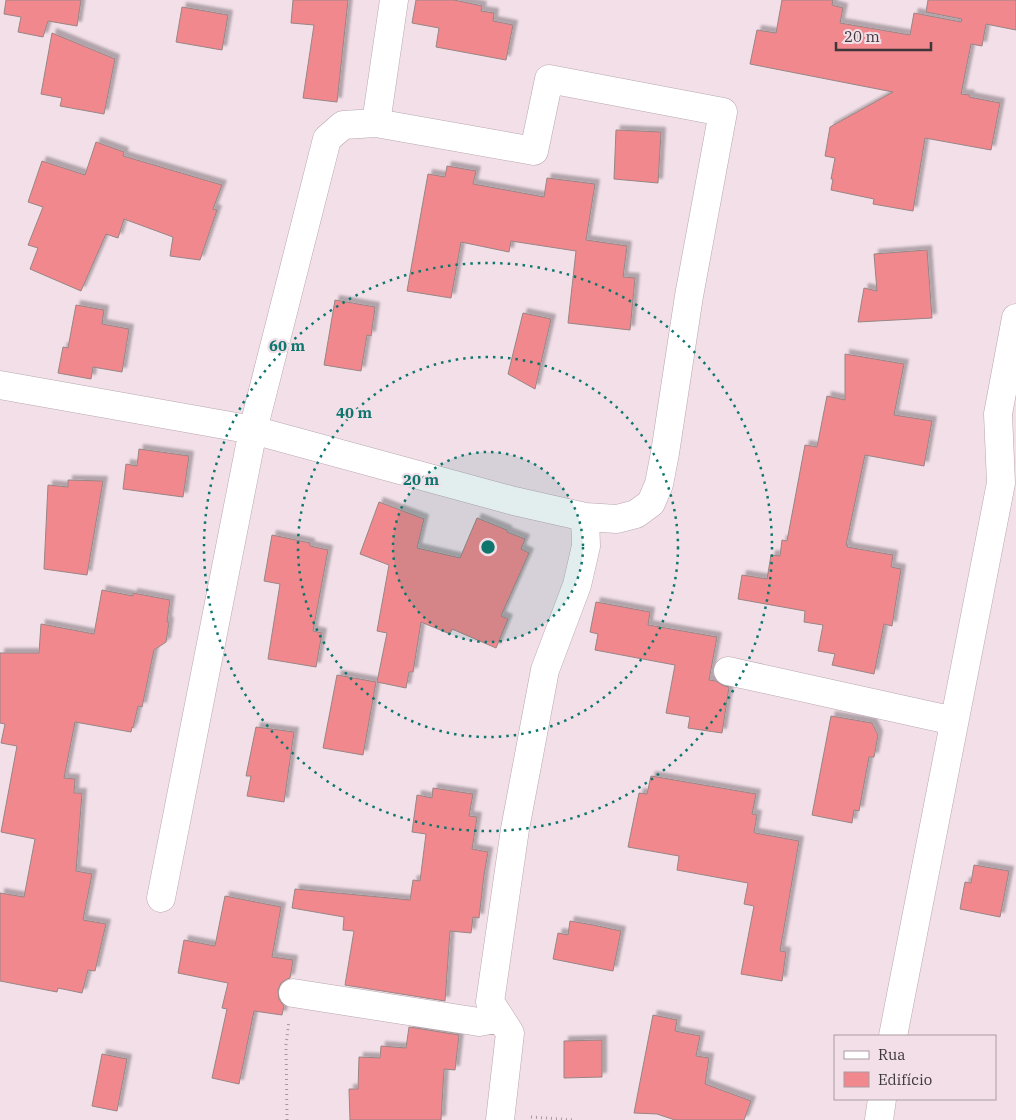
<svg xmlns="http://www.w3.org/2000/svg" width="1016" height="1120" viewBox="0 0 1016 1120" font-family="'IBM Plex Serif',serif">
<defs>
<filter id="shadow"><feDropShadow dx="4.5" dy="-4.5" stdDeviation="1" flood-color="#0004"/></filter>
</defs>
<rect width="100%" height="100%" fill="#f2dfe8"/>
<path fill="#f1888d" stroke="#998585" filter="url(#shadow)" d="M 6,0 L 81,0 L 77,26 L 48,21 L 43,37 L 18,32 L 21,17 L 4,14 Z
M 293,0 L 348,0 L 337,102 L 303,98 L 314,25 L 291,23 Z
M 416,0 L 454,0 L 482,6 L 481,11 L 494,13 L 493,21 L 513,25 L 506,60 L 436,47 L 439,28 L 412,23 Z
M 782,0 L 833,0 L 832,5 L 843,8 L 840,23 L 910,35 L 914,13 L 961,22 L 962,19 L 926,12 L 928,0 L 1016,0 L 1016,30 L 986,24 L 982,46 L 971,44 L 961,94 L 970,95 L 969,97 L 1000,103 L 991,150 L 925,138 L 913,211 L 873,204 L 874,199 L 831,190 L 833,179 L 831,179 L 835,158 L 825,156 L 830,127 L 893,92 L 750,64 L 757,30 L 776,33 Z
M 182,7 L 228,15 L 222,50 L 176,42 Z
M 52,33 L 115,59 L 104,114 L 60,106 L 62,98 L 41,94 Z
M 616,130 L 661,132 L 658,183 L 614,179 Z
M 96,142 L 124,152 L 123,156 L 222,185 L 213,209 L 217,210 L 200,260 L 170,256 L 173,237 L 124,219 L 118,238 L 106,234 L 81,291 L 30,269 L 38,248 L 28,245 L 43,207 L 28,202 L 42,161 L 85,175 Z
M 447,166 L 476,171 L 473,184 L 544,197 L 547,178 L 595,184 L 586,240 L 627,246 L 623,277 L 635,278 L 630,330 L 568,323 L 576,251 L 511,241 L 509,252 L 461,242 L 451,298 L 407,291 L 428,174 L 445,177 Z
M 927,250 L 932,318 L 858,322 L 864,288 L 877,291 L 874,254 Z
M 335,300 L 375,307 L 371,336 L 367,335 L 361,371 L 324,365 Z
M 76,305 L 104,310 L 102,324 L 129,329 L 122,372 L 93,367 L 91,379 L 58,373 L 63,347 L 68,348 Z
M 523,313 L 551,319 L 535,389 L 508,374 Z
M 845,354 L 904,364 L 894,415 L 932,421 L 924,466 L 865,455 L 846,545 L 848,545 L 847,547 L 893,555 L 891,567 L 901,569 L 892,626 L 884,624 L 874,674 L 832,665 L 835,654 L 818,651 L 823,625 L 804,622 L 805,611 L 738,599 L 742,575 L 767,579 L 771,555 L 780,556 L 782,540 L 787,541 L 805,445 L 817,447 L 827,396 L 845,400 Z
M 139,449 L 189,456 L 183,497 L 123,489 L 126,464 L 137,466 Z
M 68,480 L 103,481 L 87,575 L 44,569 L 48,485 L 68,487 Z
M 379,502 L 424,519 L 417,548 L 460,558 L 477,518 L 507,530 L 507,532 L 525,539 L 521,549 L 529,553 L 501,616 L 508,619 L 496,648 L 452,629 L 450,634 L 421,622 L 413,672 L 409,672 L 406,688 L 377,682 L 387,633 L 377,631 L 389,565 L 360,554 Z
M 272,535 L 310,543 L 310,546 L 328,550 L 313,631 L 322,633 L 316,667 L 268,659 L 280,584 L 264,581 Z
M 102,590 L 133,596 L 133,593 L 170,600 L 167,622 L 169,622 L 166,642 L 154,650 L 142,707 L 138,706 L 133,728 L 132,727 L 131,732 L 75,722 L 64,778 L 75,779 L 74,793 L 82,793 L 76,871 L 92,874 L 83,920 L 106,924 L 95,971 L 88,970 L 82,993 L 58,988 L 57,992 L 0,981 L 0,893 L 24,897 L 35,839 L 1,832 L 17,746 L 1,743 L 5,724 L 0,723 L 0,653 L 39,653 L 41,624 L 94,634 Z
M 596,602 L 650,612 L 648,625 L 717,637 L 709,680 L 716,681 L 724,686 L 729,687 L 722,733 L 688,728 L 690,717 L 666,713 L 675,665 L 595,650 L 598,634 L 590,632 Z
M 337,675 L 376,682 L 363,755 L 323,748 Z
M 831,716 L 872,723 L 878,735 L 874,757 L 869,757 L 859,811 L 854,810 L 852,823 L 812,815 Z
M 256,727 L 294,732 L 284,802 L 247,796 L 251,776 L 246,776 Z
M 651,776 L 756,794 L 752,814 L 757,815 L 754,832 L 755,833 L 799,841 L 780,951 L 786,952 L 782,981 L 741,974 L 754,906 L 744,904 L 748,883 L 677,870 L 679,856 L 628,847 L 639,793 L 647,794 Z
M 433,788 L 473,794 L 469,816 L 477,817 L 472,849 L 488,852 L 484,875 L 479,918 L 473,917 L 471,933 L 450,931 L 445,1001 L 345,985 L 354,931 L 343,930 L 344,917 L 292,908 L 295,889 L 410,900 L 413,880 L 420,881 L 426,834 L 412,832 L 417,795 L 432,798 Z
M 974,865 L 1009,871 L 1000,917 L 960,909 L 965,882 L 971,883 Z
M 225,896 L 281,907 L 272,957 L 293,960 L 290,978 L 287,979 L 281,983 L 278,990 L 279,999 L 284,1006 L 282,1015 L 254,1011 L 239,1084 L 212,1078 L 227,1009 L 222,1008 L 228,983 L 178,973 L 184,940 L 215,946 Z
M 570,921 L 593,925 L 621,931 L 613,971 L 553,959 L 558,933 L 568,935 Z
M 653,1015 L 677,1020 L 675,1031 L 700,1036 L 696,1056 L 709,1058 L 705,1084 L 751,1101 L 744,1120 L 675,1120 L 657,1114 L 634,1113 Z
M 409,1027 L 459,1035 L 455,1070 L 444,1069 L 441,1120 L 350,1120 L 349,1089 L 358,1089 L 359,1057 L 380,1058 L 381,1046 L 406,1048 Z
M 602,1040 L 602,1077 L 564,1078 L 564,1041 Z
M 102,1054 L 127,1059 L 117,1111 L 92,1106 Z"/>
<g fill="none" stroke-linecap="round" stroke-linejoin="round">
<g stroke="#b9a7af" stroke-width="29">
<path id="minor" d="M 0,385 L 253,430 L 514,501 L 585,517 L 617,519 L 636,514 L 651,503 L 659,484 L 665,453 L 689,296 L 723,112 L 549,79 L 534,151 L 376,123
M 728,671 L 954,721
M 161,898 L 253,430 L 327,139 L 343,125 L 376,123 L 394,0
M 293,993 L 479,1022 L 500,1018
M 893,1036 L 1001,483 L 998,414 L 1016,318
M 500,1120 L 510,1033 L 490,1002 L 515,829 L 545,670 L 577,585 L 586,546 L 585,517
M 879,1120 L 882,1099"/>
</g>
<path stroke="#a6989f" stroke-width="3" stroke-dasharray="1 4" stroke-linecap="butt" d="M 531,1117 L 575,1120
M 287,1120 L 286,1045 L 289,1021"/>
<use href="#minor" stroke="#fff" stroke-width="28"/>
</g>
<circle cx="488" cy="547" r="95" fill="#0f766e" fill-opacity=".12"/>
<g fill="none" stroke="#0f766e" stroke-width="2.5" stroke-dasharray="2.5 5">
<circle cx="488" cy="547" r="95"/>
<circle cx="488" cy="547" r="190"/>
<circle cx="488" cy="547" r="284"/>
</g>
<circle cx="488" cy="547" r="8" fill="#0f766e" stroke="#f2dfe8" stroke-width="2.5"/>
<g font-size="15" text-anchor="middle" font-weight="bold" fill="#0f766e" stroke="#f2dfe8" stroke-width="4.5" stroke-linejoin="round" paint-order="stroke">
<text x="287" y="351">60 m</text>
<text x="354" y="418">40 m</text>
<text x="421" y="485">20 m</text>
</g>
<rect x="834" y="1035" width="162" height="65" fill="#f2dfe8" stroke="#aa9ca2"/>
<rect x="844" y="1051" width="25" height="8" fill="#ffffff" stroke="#aa9ca2"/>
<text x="878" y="1060" font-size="15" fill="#3e373a">Rua</text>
<rect x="844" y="1072" width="25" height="15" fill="#f1888d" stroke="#aa9ca2"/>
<text x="878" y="1085" font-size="15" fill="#3e373a">Edifício</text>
<path d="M836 42v8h95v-8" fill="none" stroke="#3e373a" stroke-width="2.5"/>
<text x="844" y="42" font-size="15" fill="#3e373a" stroke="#f2dfe8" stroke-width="4" paint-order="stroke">20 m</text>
</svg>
